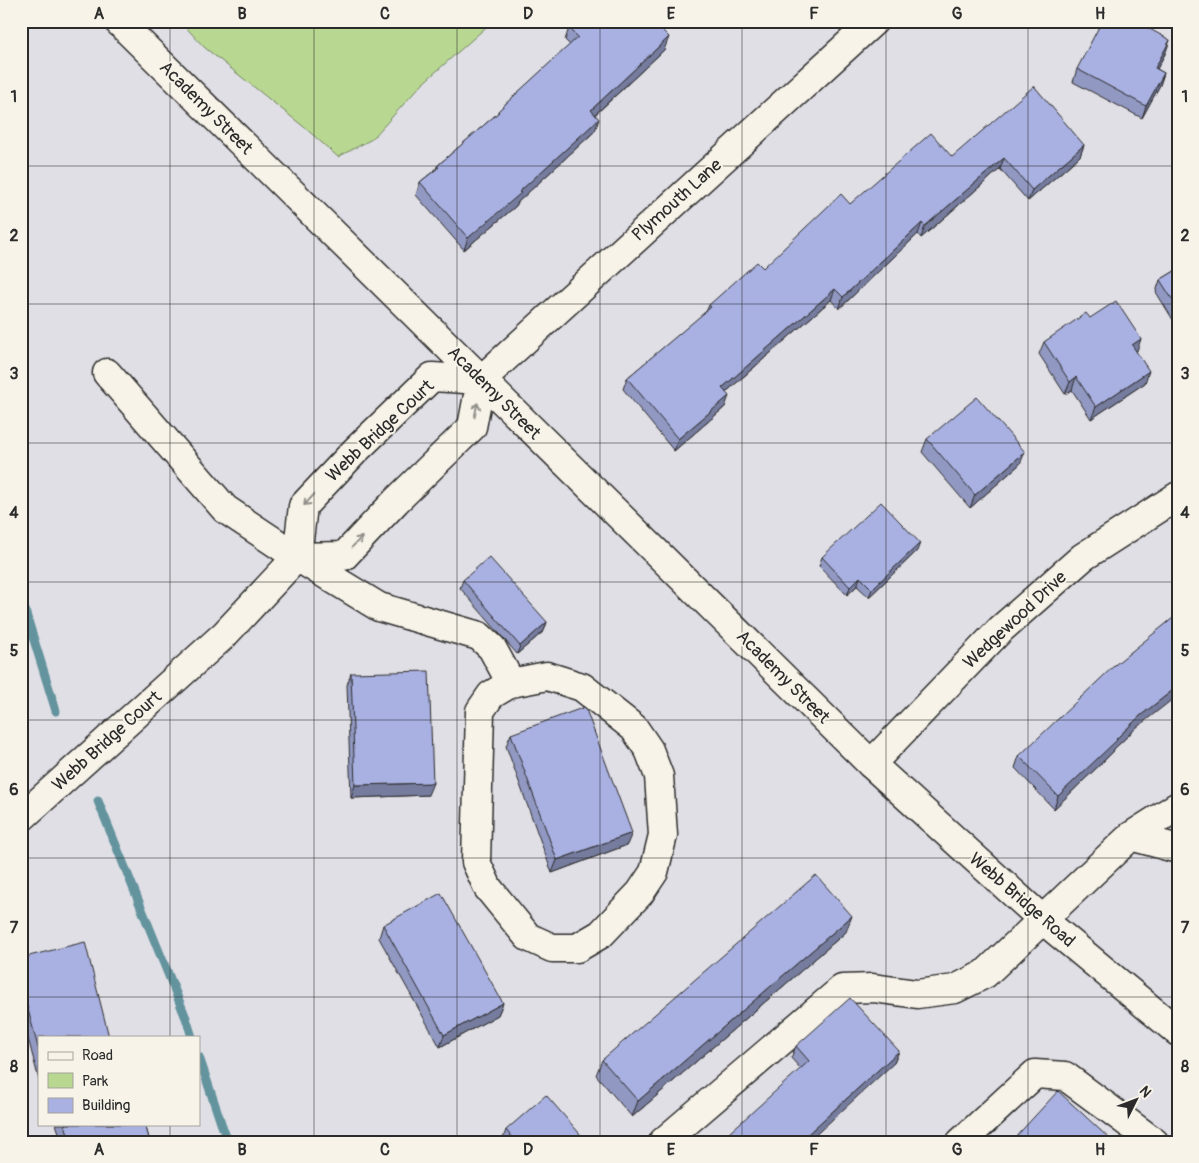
<svg xmlns="http://www.w3.org/2000/svg" width="1199" height="1163" viewBox="0 0 1199 1163" font-family="Pangolin,sans-serif">
<rect width="100%" height="100%" fill="#e0dfe6"/>
<filter id="ink" filterUnits="userSpaceOnUse"><feTurbulence type="fractalNoise" baseFrequency=".02" numOctaves="2"/><feDisplacementMap in="SourceGraphic" scale="10" xChannelSelector="R" yChannelSelector="G"/><feConvolveMatrix kernelMatrix="1 2 1 2 8 2 1 2 1" color-interpolation-filters="sRGB"/></filter>
<g filter="url(#ink)">
<path fill="#b8d891" stroke="#72825e" d="M 180,21 L 493,21 L 422,84 L 372,139 L 338,157 L 304,127 L 204,47 Z"/>
<g fill="none" stroke-linecap="round" stroke-linejoin="round">
<path stroke="#64939d" stroke-width="9" d="M 21,598 L 56,711
M 98,801 L 186,1018 L 192,1037
M 199,1057 L 221,1123 L 228,1142"/>
<g stroke="#2b2b2b" stroke-width="31">
<path id="minor" d="M 107,373 L 225,509 L 297,557 L 379,607 L 479,636 L 492,648 L 511,683
M 481,380 L 874,21
M 297,557 L 344,556 L 396,501 L 472,427 L 481,380
M 547,676 L 582,687 L 634,728 L 649,750 L 659,776 L 663,835 L 654,872 L 640,893 L 601,934 L 577,948 L 552,948 L 528,937 L 488,888 L 476,862 L 480,711 L 491,695 L 511,683 Z
M 871,764 L 1001,629 L 1083,557 L 1178,496
M 21,818 L 224,635 L 297,557 L 303,506 L 355,451 L 432,377 L 481,380
M 1131,836 L 1178,849
M 663,1142 L 842,989 L 873,988 L 917,994 L 955,989 L 985,974 L 1131,836 L 1178,806
M 961,1142 L 1035,1074 L 1065,1076 L 1154,1142"/>
</g>
<g stroke="#2b2b2b" stroke-width="31">
<path id="tertiary" d="M 118,21 L 871,764 L 1043,920 L 1178,1032"/>
</g>
<use href="#minor" stroke="#f7f3e8" stroke-width="28"/>
<use href="#tertiary" stroke="#f7f3e8" stroke-width="28"/>
</g>
<path fill="#9198c2" stroke="#2b2b2b" d="M 576,21 L 672,21 L 662,31 L 664,50 L 595,115 L 595,131 L 518,202 L 516,206 L 464,250 L 416,195 L 420,182 L 436,169 L 437,166 L 498,113 L 498,111 L 570,45 L 565,40 L 569,28 Z
M 1166,52 L 1157,69 L 1164,73 L 1160,85 L 1142,118 L 1073,82 L 1077,69 Z
M 1084,145 L 1080,156 L 1028,201 L 1000,169 L 921,238 L 918,234 L 839,309 L 831,300 L 726,392 L 725,407 L 674,451 L 623,389 L 627,378 L 706,312 L 709,305 L 763,268 L 850,204 L 952,157 Z
M 1178,269 L 1178,328 L 1156,292 L 1160,280 Z
M 1090,318 L 1137,351 L 1136,351 L 1145,383 L 1091,419 L 1072,390 L 1065,394 L 1039,354 L 1044,342 Z
M 927,439 L 1020,464 L 970,508 L 922,452 Z
M 917,551 L 869,597 L 857,586 L 847,595 L 819,566 L 822,557 Z
M 463,580 L 547,622 L 544,631 L 517,654 L 460,588 Z
M 351,673 L 428,795 L 351,798 L 347,685 Z
M 1136,728 L 1114,749 L 1113,752 L 1054,809 L 1015,768 L 1019,756 Z
M 511,734 L 627,845 L 552,873 L 506,746 Z
M 383,925 L 503,1003 L 498,1015 L 440,1047 L 379,938 Z
M 846,932 L 632,1117 L 596,1075 L 602,1060 Z
M 21,958 L 39,1037 L 39,1080 L 21,1012 Z
M 796,1046 L 899,1051 L 894,1063 L 800,1068 L 791,1058 Z
M 56,1124 L 145,1124 L 150,1142 L 62,1142 Z
M 506,1130 L 587,1142 L 502,1142 Z"/>
<path fill="#767c9e" stroke="#2b2b2b" d="M 664,21 L 672,21 L 654,38 L 658,26 Z
M 669,37 L 664,50 L 587,122 L 591,110 Z
M 1170,40 L 1166,52 L 1151,80 L 1155,68 Z
M 1164,73 L 1160,85 L 1142,118 L 1146,106 Z
M 599,119 L 595,131 L 518,202 L 516,206 L 464,250 L 468,238 Z
M 1084,145 L 1080,156 L 1028,201 L 1032,190 Z
M 1004,158 L 1000,169 L 921,238 L 925,226 Z
M 922,223 L 918,234 L 839,309 L 843,297 Z
M 835,289 L 831,300 L 718,399 L 722,388 Z
M 1141,339 L 1137,351 L 1127,357 L 1132,345 Z
M 1149,371 L 1145,383 L 1091,419 L 1096,407 Z
M 1076,377 L 1072,390 L 1065,394 L 1070,382 Z
M 729,396 L 725,407 L 674,451 L 678,439 Z
M 1025,452 L 1020,464 L 970,508 L 975,495 Z
M 920,543 L 917,551 L 869,597 L 872,589 Z
M 860,577 L 857,586 L 847,595 L 850,587 Z
M 547,622 L 544,631 L 517,654 L 520,646 Z
M 1178,686 L 1178,695 L 1136,728 L 1114,749 L 1113,752 L 1054,809 L 1058,796 L 1116,739 L 1140,716 Z
M 433,783 L 428,795 L 351,798 L 355,785 Z
M 632,833 L 627,845 L 552,873 L 557,860 Z
M 852,916 L 846,932 L 632,1117 L 638,1101 Z
M 503,1003 L 498,1015 L 440,1047 L 444,1035 Z
M 899,1051 L 894,1063 L 808,1142 L 799,1142 Z"/>
<path fill="#a9b1e2" stroke="#2b2b2b" d="M 576,21 L 664,21 L 658,26 L 669,37 L 591,110 L 599,119 L 519,192 L 521,193 L 468,238 L 420,182 L 439,167 L 437,166 L 499,112 L 498,111 L 516,94 L 578,37 L 569,28 Z
M 1102,21 L 1135,21 L 1170,40 L 1155,68 L 1164,73 L 1146,106 L 1077,69 Z
M 1034,86 L 1084,145 L 1032,190 L 1004,158 L 925,226 L 922,223 L 843,297 L 835,289 L 722,388 L 729,396 L 678,439 L 627,378 L 711,307 L 709,305 L 757,262 L 763,268 L 841,194 L 850,204 L 931,133 L 952,157 Z
M 1178,269 L 1178,308 L 1160,280 Z
M 1116,301 L 1141,339 L 1132,345 L 1149,371 L 1096,407 L 1076,377 L 1070,382 L 1044,342 L 1086,313 L 1090,318 Z
M 977,397 L 1025,452 L 975,495 L 927,439 Z
M 881,502 L 920,543 L 872,589 L 860,577 L 850,587 L 822,557 Z
M 489,557 L 547,622 L 520,646 L 463,580 Z
M 1178,614 L 1178,686 L 1140,716 L 1116,739 L 1117,740 L 1058,796 L 1019,756 L 1116,664 Z
M 429,671 L 433,783 L 355,785 L 351,673 Z
M 585,707 L 632,833 L 557,860 L 511,734 Z
M 816,875 L 852,916 L 638,1101 L 602,1060 Z
M 441,893 L 503,1003 L 444,1035 L 383,925 Z
M 85,942 L 109,1037 L 39,1037 L 39,1051 L 21,983 L 21,958 Z
M 850,998 L 899,1051 L 799,1142 L 719,1142 L 809,1061 L 796,1046 Z
M 1058,1091 L 1113,1142 L 1011,1142 Z
M 546,1095 L 587,1142 L 516,1142 L 506,1130 Z
M 65,1124 L 145,1124 L 150,1142 L 70,1142 Z"/>
<defs><path id="oneway-shaft" d="M-6 0H5M1.5-3L5.5 0L1.5 3" fill="none" stroke-width="1.6" stroke-linecap="round" stroke-linejoin="round" transform="scale(1.25)"/></defs>
<g stroke="#918f8a">
<use href="#oneway-shaft" transform="translate(476 410) rotate(-79)"/>
<use href="#oneway-shaft" transform="translate(309 500) rotate(133)"/>
<use href="#oneway-shaft" transform="translate(357 542) rotate(-46)"/>
</g>
</g>
<path fill="none" stroke="#2b2b2b" stroke-width="1" stroke-opacity="0.55" d="M 170,21 L 170,1037M 314,21 L 314,1142M 457,21 L 457,1142M 600,21 L 600,1142M 742,21 L 742,1142M 886,21 L 886,1142M 1028,21 L 1028,1142M 21,166 L 1178,166M 21,304 L 1178,304M 21,443 L 1178,443M 21,582 L 1178,582M 21,720 L 1178,720M 21,858 L 1178,858M 21,997 L 1178,997M 170,1124 L 170,1142"/>
<g text-anchor="middle" dominant-baseline="central" stroke-width="4" stroke-linejoin="round" paint-order="stroke">
<g font-size="18" fill="#2b2b2b" stroke="#f7f3e8">
<text transform="translate(206 108) rotate(45)">Academy Street</text>
<text transform="translate(677 200) rotate(-42)">Plymouth Lane</text>
<text transform="translate(494 393) rotate(45)">Academy Street</text>
<text transform="translate(380 431) rotate(-43)">Webb Bridge Court</text>
<text transform="translate(1015 620) rotate(-43)">Wedgewood Drive</text>
<text transform="translate(783 677) rotate(45)">Academy Street</text>
<text transform="translate(107 741) rotate(-42)">Webb Bridge Court</text>
<text transform="translate(1022 900) rotate(41)">Webb Bridge Road</text>
</g>
</g>
<rect width="1199" height="1163" fill="none" stroke="#f7f3e8" stroke-width="55"/>
<rect x="38" y="1036" width="162" height="90" fill="#f7f3e8" stroke="#a5a39c"/>
<rect x="48" y="1052" width="25" height="8" fill="#f7f3e8" stroke="#a5a39c"/>
<text x="82" y="1060" font-size="15" fill="#2b2b2b">Road</text>
<rect x="48" y="1073" width="25" height="15" fill="#b8d891" stroke="#a5a39c"/>
<text x="82" y="1086" font-size="15" fill="#2b2b2b">Park</text>
<rect x="48" y="1098" width="25" height="15" fill="#a9b1e2" stroke="#a5a39c"/>
<text x="82" y="1110" font-size="15" fill="#2b2b2b">Building</text>
<g transform="translate(1136 1100) rotate(48)" stroke="#f7f3e8" stroke-width="4" paint-order="stroke">
<path d="M0-4L9 19L0 12L-9 19Z" fill="#2b2b2b"/>
<text y="-8" font-size="14" font-weight="bold" text-anchor="middle" fill="#2b2b2b">N</text>
</g>
<rect x="28" y="28" width="1144" height="1108" fill="none" stroke="#2b2b2b" stroke-width="2"/>
<g font-size="16" text-anchor="middle" font-weight="bold" fill="#2b2b2b">
<text x="99" y="19">A</text>
<text x="242" y="19">B</text>
<text x="385" y="19">C</text>
<text x="528" y="19">D</text>
<text x="671" y="19">E</text>
<text x="814" y="19">F</text>
<text x="957" y="19">G</text>
<text x="1100" y="19">H</text>
<text x="14" y="102">1</text>
<text x="1185" y="102">1</text>
<text x="14" y="241">2</text>
<text x="1185" y="241">2</text>
<text x="14" y="379">3</text>
<text x="1185" y="379">3</text>
<text x="14" y="518">4</text>
<text x="1185" y="518">4</text>
<text x="14" y="656">5</text>
<text x="1185" y="656">5</text>
<text x="14" y="795">6</text>
<text x="1185" y="795">6</text>
<text x="14" y="933">7</text>
<text x="1185" y="933">7</text>
<text x="14" y="1072">8</text>
<text x="1185" y="1072">8</text>
<text x="99" y="1155">A</text>
<text x="242" y="1155">B</text>
<text x="385" y="1155">C</text>
<text x="528" y="1155">D</text>
<text x="671" y="1155">E</text>
<text x="814" y="1155">F</text>
<text x="957" y="1155">G</text>
<text x="1100" y="1155">H</text>
</g>
</svg>
